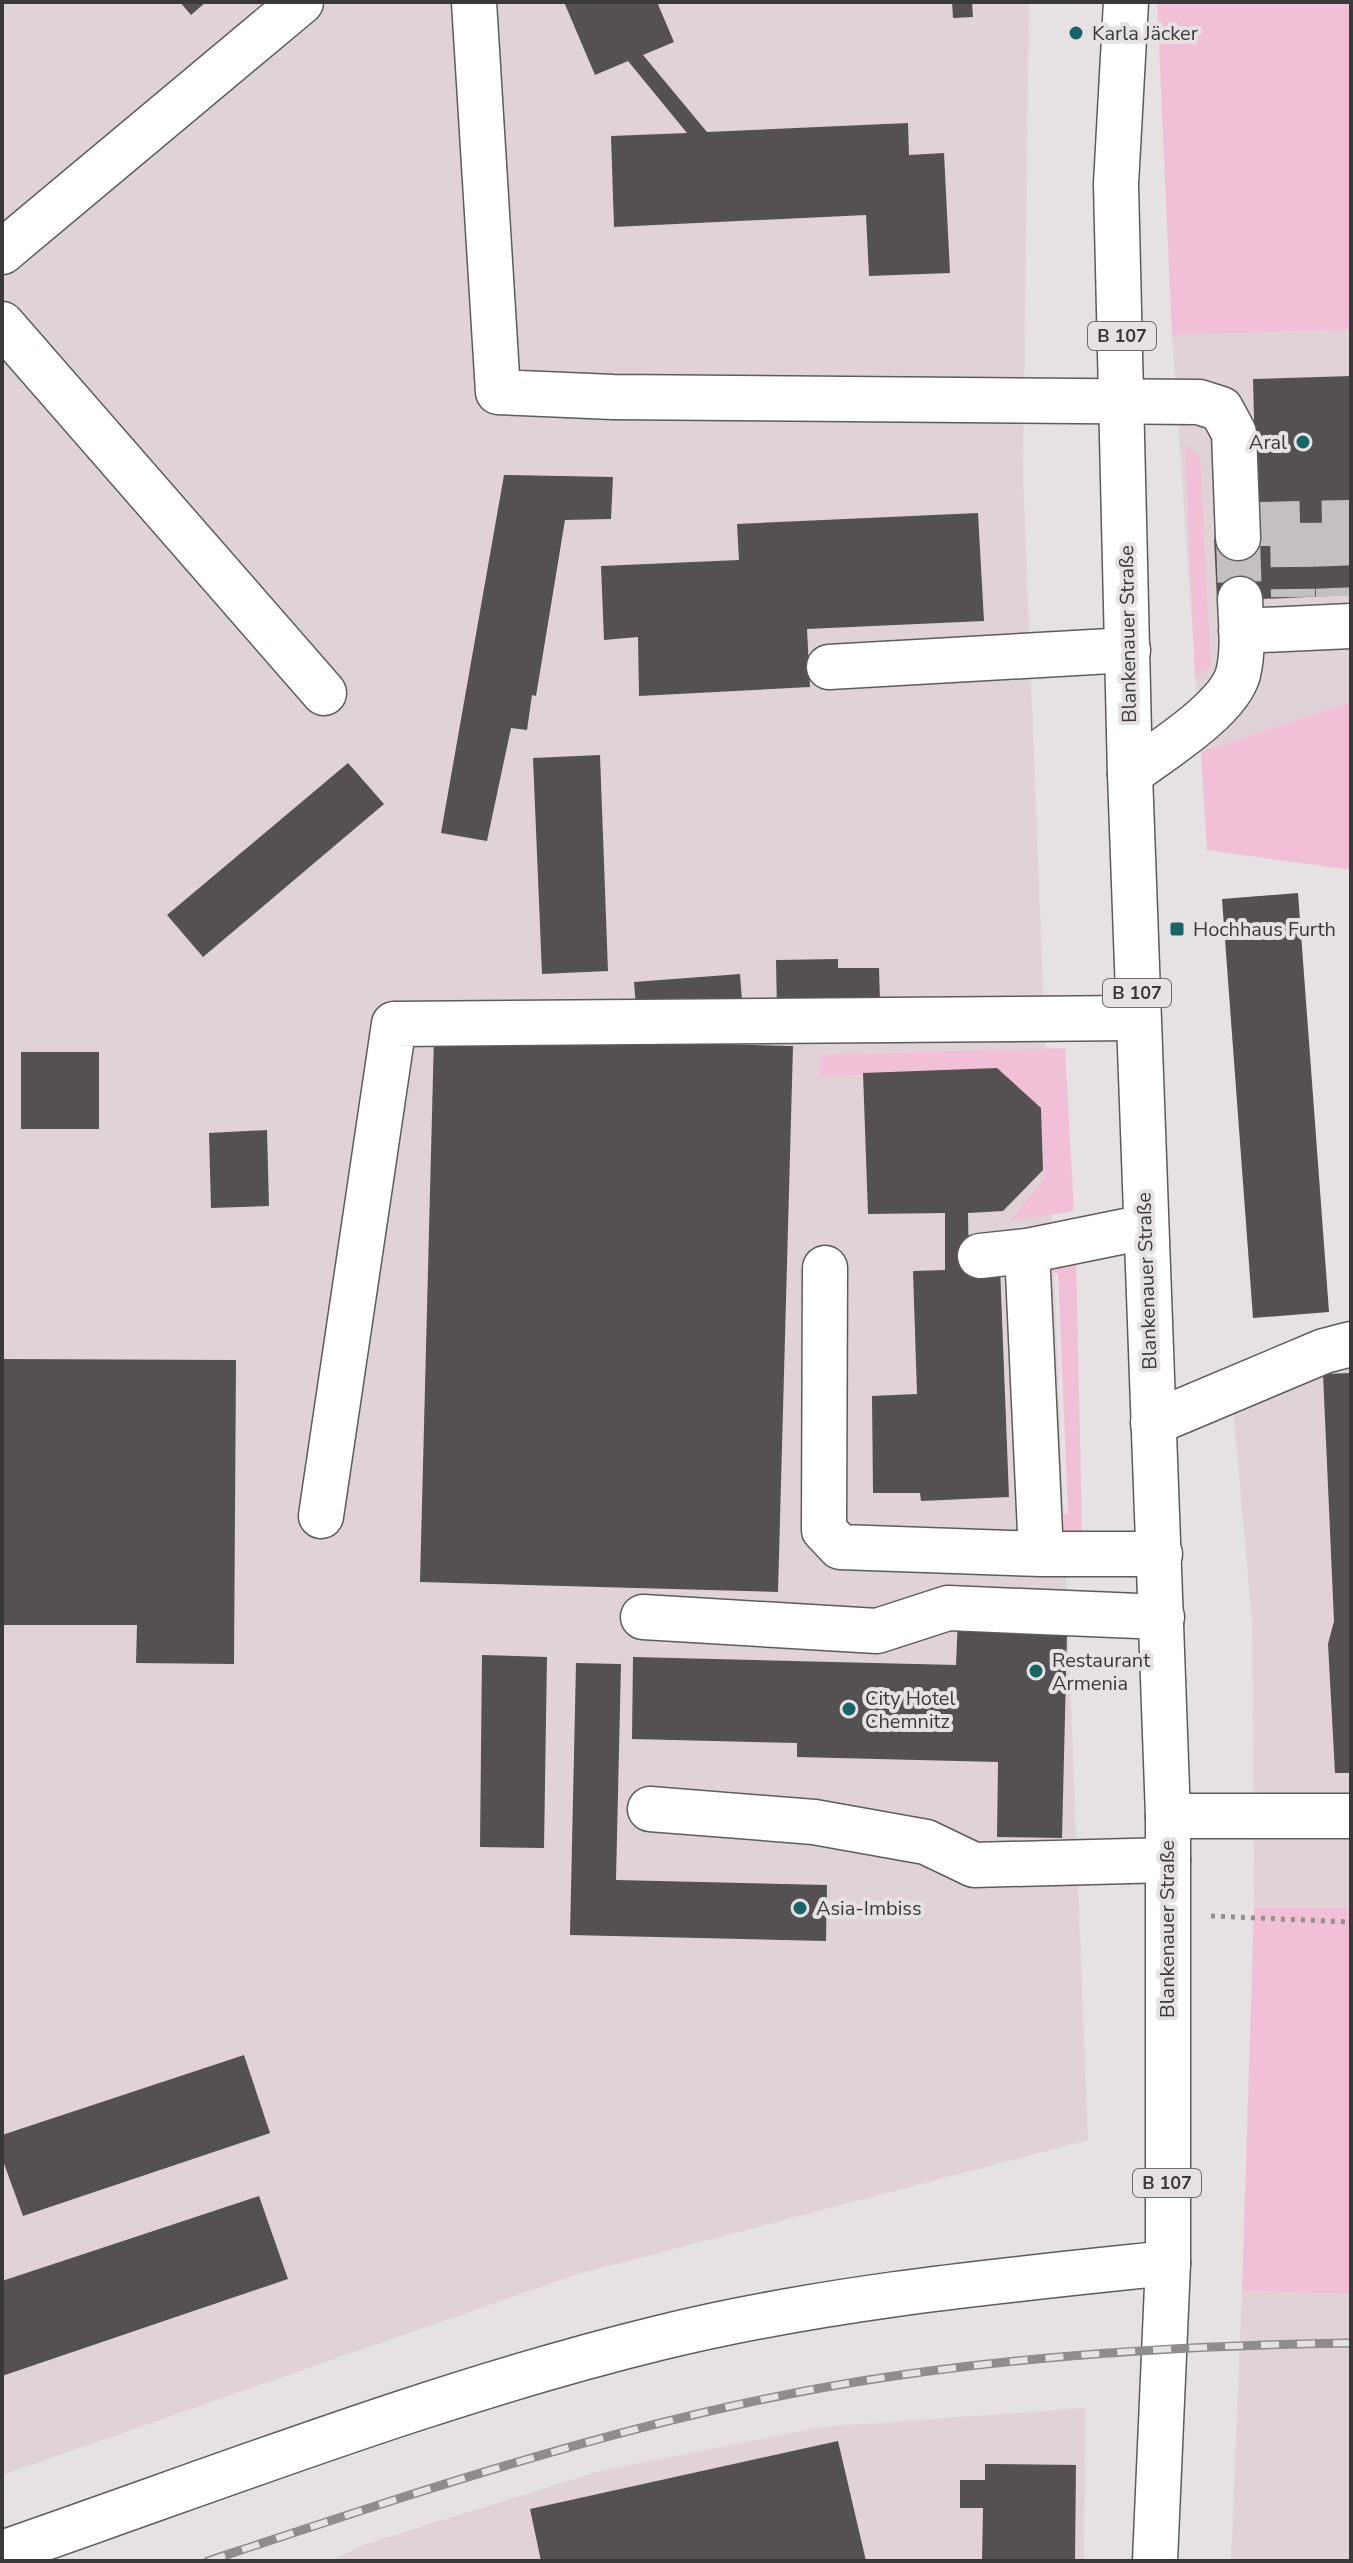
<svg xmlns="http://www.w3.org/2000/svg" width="1353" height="2563" viewBox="0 0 1353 2563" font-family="'Nunito Sans',sans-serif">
<rect width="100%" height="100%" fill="#e6e2e4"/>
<path fill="#dfd3d8" d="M 2,2 L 1029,2 L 1023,474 L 1088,2140 L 578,2274 L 2,2475 Z
M 1351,330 L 1351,702 L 1201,752 L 1172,335 Z
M 1351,1327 L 1351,1908 L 1254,1908 L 1252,1621 L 1230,1374 Z
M 1242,2291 L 1351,2294 L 1351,2561 L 1231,2561 Z
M 1085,2408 L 1084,2561 L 332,2561 L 363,2545 L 600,2471 L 821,2427 Z"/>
<path fill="#f2c0d6" d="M 1157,2 L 1351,2 L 1351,330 L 1172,335 Z
M 1185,446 L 1200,456 L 1211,667 L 1195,678 Z
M 1351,702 L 1351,870 L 1207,850 L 1201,752 Z
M 1065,1048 L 1074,1211 L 1010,1221 L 1044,1179 L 1041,1108 L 997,1068 L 820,1077 L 820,1055 Z
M 1076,1249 L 1082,1533 L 1044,1531 L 1043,1515 L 1068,1514 L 1058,1273 L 1032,1273 Z
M 1254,1908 L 1351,1908 L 1351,2294 L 1242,2291 Z"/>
<path fill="#555153" d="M 180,2 L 206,2 L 191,15 Z
M 564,2 L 657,2 L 674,42 L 643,55 L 707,132 L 908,123 L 909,155 L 944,153 L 950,273 L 869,276 L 866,215 L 614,227 L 611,136 L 687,133 L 628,61 L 595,75 Z
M 952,2 L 972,2 L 973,17 L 953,18 Z
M 1351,376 L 1351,595 L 1217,601 L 1214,539 L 1257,538 L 1253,379 Z
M 504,475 L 613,477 L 611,519 L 565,520 L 536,696 L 532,695 L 527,730 L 511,728 L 487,841 L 441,833 Z
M 978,513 L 984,621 L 807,629 L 810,687 L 639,696 L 638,637 L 604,640 L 601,566 L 739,560 L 737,524 Z
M 600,755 L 608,971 L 542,974 L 533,758 Z
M 348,763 L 384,804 L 203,957 L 167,915 Z
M 1298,893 L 1329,1312 L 1253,1318 L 1222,899 Z
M 838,959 L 838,968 L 879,968 L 880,1001 L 777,1011 L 776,960 Z
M 740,974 L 743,1014 L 637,1021 L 634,982 Z
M 434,1036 L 793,1046 L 778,1592 L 420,1582 Z
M 21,1052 L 99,1052 L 99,1129 L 21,1129 Z
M 997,1068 L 1041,1108 L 1043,1170 L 1003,1211 L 968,1213 L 969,1268 L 1000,1267 L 1009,1497 L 921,1501 L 920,1493 L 873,1493 L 872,1396 L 917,1394 L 913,1271 L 945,1270 L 945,1213 L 868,1214 L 863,1073 Z
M 267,1130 L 269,1206 L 211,1208 L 209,1133 Z
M 2,1359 L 236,1360 L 234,1664 L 136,1663 L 137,1625 L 2,1625 Z
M 1351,1373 L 1351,1773 L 1335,1773 L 1328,1644 L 1334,1621 L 1323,1374 Z
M 958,1618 L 1067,1634 L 1062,1838 L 997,1837 L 998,1762 L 797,1757 L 797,1743 L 632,1739 L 633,1657 L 956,1665 Z
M 482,1655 L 547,1657 L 544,1848 L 480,1847 Z
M 576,1663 L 621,1664 L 616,1880 L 827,1885 L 826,1941 L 570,1935 Z
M 244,2055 L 270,2133 L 23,2216 L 2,2158 L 2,2135 Z
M 259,2196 L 288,2279 L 2,2376 L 2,2281 Z
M 838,2441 L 866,2561 L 541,2561 L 530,2509 Z
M 985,2464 L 1076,2465 L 1075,2561 L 982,2561 L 983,2508 L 960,2508 L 960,2480 L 985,2480 Z"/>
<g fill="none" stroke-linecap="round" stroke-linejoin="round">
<path stroke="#c4c0c2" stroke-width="44" stroke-dasharray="44 22" stroke-linecap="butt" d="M 1335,522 L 1338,596
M 1292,523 L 1293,597
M 1256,524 L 1351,522
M 1238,538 L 1240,599"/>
<g stroke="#5e5b5c" stroke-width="47">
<path id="minor" d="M 474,2 L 498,392 L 613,397 L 1199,402 L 1221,409 L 1234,433 L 1238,538
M 2,252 L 301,2
M 2,324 L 324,693
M 1241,631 L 1351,626
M 829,667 L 1128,650
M 1130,774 C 1160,751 1228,710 1238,674 C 1244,650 1241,624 1240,599
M 1145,1227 L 1027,1251 L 1041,1554 L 1160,1554
M 980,1256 L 1027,1251
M 825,1268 L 824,1530 L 840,1547 L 1041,1554
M 1153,1423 L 1324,1351 L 1351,1344
M 321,1516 L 394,1024 L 1138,1018
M 643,1617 L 877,1631 L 948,1608 L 1162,1617
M 650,1809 L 814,1822 L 926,1842 L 974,1865 L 1168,1860
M 1168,1816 L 1351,1816
M 2,2553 C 219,2478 435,2393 659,2338 C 826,2297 997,2281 1168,2263"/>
</g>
<g stroke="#5e5b5c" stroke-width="47">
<path id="major" d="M 1126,2 L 1116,184 L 1130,774 L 1168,1816 L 1168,2263 L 1155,2561"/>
</g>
<path stroke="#939091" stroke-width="5" stroke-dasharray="4 6" stroke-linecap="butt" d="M 1211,1916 L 1351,1922"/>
<use href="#minor" stroke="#fff" stroke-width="44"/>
<use href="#major" stroke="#fff" stroke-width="44"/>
<g stroke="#8e8c8d" stroke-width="9">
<path id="rail" d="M 208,2561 C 432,2487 659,2410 894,2376 C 1045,2354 1199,2345 1351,2343"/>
</g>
<use href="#rail" stroke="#e6e2e4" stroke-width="6" stroke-dasharray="18" stroke-linecap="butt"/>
</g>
<g fill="#166568" stroke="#e6e2e4" stroke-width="3">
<circle cx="1076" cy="33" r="8"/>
<circle cx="1303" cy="442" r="8"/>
<rect x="1169" y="921" width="16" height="16" rx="4"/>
<circle cx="1036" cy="1671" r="8"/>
<circle cx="849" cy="1709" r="8"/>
<circle cx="800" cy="1908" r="8"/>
</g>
<g text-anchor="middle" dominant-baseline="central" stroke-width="8" stroke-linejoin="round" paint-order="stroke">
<g fill="#e6e2e4" stroke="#6e6c6c" stroke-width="2">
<rect x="1088" y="322" width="68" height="28" rx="6"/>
<rect x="1103" y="979" width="68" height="28" rx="6"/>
<rect x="1133" y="2169" width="68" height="28" rx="6"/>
</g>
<g font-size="18" font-weight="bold" fill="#3a3939">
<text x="1122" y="336">B 107</text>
<text x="1137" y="993">B 107</text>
<text x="1167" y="2183">B 107</text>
</g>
<g font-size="20" fill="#3a3939" stroke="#e6e2e4" text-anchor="start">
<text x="1092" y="33">Karla Jäcker</text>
<text x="1287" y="442" text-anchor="end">Aral</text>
<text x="1193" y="929">Hochhaus Furth</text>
<text x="1052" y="1660">Restaurant<tspan x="1052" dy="23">Armenia</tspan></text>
<text x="865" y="1698">City Hotel<tspan x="865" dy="23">Chemnitz</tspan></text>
<text x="816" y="1908">Asia-Imbiss</text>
</g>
<g font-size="20" fill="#3a3939" stroke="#e6e2e4">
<text transform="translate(1128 634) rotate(-91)">Blankenauer Straße</text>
<text transform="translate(1147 1281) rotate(-92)">Blankenauer Straße</text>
<text transform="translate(1167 1929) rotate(-90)">Blankenauer Straße</text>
</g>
</g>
<rect width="1353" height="2563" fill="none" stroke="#3a3939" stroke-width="8"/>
</svg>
